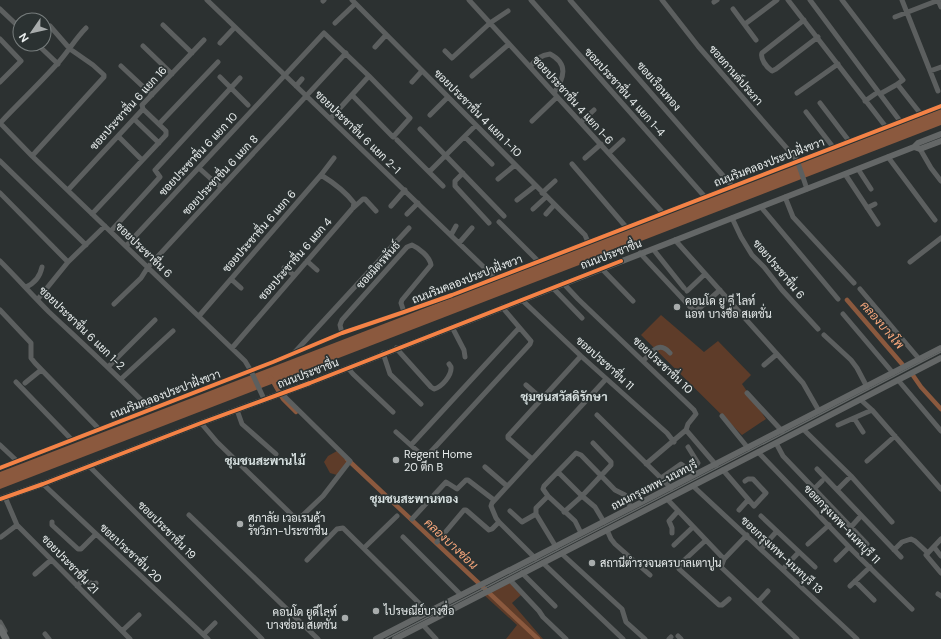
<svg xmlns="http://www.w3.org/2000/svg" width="941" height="639" viewBox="0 0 941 639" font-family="'DM Sans',Sarabun,sans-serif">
<rect width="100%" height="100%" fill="#2c3131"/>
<path fill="#5e3c29" d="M 661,315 L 704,352 L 718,341 L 751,375 L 742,384 L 766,419 L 742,435 L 641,335 Z
M 337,451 L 348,462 L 337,475 L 330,473 L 324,462 L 328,456 Z
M 510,583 L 521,595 L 512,603 L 543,639 L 506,639 L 517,625 L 484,595 Z"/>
<path fill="#8b593e" d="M 941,109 L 941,125 L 0,489 L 0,472 Z"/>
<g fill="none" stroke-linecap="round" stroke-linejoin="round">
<path stroke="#8b593e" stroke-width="4.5" d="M 847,300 L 902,364
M 912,374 L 921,387 L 941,409
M 271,378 L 283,399 L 296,412
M 347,459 L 538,639"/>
<path stroke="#5c5f5f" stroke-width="5" d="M 207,0 L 495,278
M 352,0 L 585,235 L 588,242
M 469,0 L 663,213
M 531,0 L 705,197
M 570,0 L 732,186
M 662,0 L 698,46 L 797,160 L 807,189
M 788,0 L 886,127
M 810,0 L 900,121
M 842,0 L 903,80 L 896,85
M 902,0 L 938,91
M 938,0 L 941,7
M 323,1 L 324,0
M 714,2 L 717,0
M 0,9 L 20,28
M 733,9 L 756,40
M 895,17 L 939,0
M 804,20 L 762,53 C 760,58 766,67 772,71 L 776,69 L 818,37
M 335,23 L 355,4
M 745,24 L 777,0
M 163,25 L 192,53
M 0,39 L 21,61 L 0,82
M 220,43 L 235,27
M 37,44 L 58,64
M 143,46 L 172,74
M 375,47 L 386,35
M 445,51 L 452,58 L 490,23 L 508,11
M 121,66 L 152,95
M 530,67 C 536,59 541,55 550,54 C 569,64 564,78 554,93
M 930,71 L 941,67
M 472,76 L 509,44
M 220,77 L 248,105
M 412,82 L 422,71
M 296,86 L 302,79
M 797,93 L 838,64
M 880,94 L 896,85 L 898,85 L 920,113
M 865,101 L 878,92
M 820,103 L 849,141
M 806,112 L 833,147
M 430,115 L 448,97
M 134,119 L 159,143
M 330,119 L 369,76
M 532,121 L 557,97
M 581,122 L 594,110
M 0,123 L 32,156 L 245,361 L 251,371 L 264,399
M 0,123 C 19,103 39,84 57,64 C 68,52 75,39 86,28
M 159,124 L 218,62
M 420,129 L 504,216
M 118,136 L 142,160
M 465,137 L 492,164
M 397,140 L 443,186
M 920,149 L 931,168 L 941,181
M 609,153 L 623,140
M 32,156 L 104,77 L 104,75 L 93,65 L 70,49 L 50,26
M 888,157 L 935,220
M 585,158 L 601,144
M 0,161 L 86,245
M 572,164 L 626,227
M 199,168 L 210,178 L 221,187
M 858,169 L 871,189
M 429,172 L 476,125
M 463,173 L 455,181 L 455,186 L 489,223
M 845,174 L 878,224
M 321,175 C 334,183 345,191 354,203 L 353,208
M 498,179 L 515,165
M 68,190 L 143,109 L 142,105 L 204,40
M 0,193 L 68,262
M 542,193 L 555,181
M 785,197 L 793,217 L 854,283
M 517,200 L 535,186
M 391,206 L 405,190
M 761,207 L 838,299
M 867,208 L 875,204
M 533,209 L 546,197
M 92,214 L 166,135 L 166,131 L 143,109
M 407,214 L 418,203
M 546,214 L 554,205
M 732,218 L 741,237 L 752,255 L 764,267 L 782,290 L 818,329
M 499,222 L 538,261
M 111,231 L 160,177 L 155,170 L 156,169 L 240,78
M 451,235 L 456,226
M 675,240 L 803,383 L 819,411
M 459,243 L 472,228
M 126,246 L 324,33 L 369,76 L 410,118 L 393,137 L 352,95
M 653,249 L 684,288
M 640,253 L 695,312 L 720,290
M 0,261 C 17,278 32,295 49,312 C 83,344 118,376 150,409
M 307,261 L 317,270
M 910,262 L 941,238
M 284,268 L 294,275
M 602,269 L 633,301
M 231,279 L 241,288
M 563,283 L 578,299 L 694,410 L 696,414 L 688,424 L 686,430 L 646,464
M 26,287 C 35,283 40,277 42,267
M 553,288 L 582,318
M 860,289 L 920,360
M 687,291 L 705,274
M 38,299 L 68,262 L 105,226
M 522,300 L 581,356 L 667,433 L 674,442
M 114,304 L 141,278 L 148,267 L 346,53
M 0,310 L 31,343 L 31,358 L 35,363 L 99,429
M 843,314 L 893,373
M 199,316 L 321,175 L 334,158
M 452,327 L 464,350 L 465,357
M 342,333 L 340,325 L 342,320 L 407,247 L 412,245 C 419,248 430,257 431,265 L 402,300 L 401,303 L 404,312
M 824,335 L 851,360 L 857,368 L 867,387
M 232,348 L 352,209 L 363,199 L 365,199 L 376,211
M 396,348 L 431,387 L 434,389 C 442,387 452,375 451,367 L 449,364
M 294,353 L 409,228
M 383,353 L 390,374 L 421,404
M 643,361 C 652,352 659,340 670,353
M 764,365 L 777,354
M 108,367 L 155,320
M 348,368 L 353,374 L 393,412
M 121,379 L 173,331
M 898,380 L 941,431
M 16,382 L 72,440
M 25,383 L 41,370
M 526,385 L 542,399
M 747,393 L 782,431
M 861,400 L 872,410 L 941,489
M 237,410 L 242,424 L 276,454
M 597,415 L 671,488
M 722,416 L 748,448
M 854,418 L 863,432
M 201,423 L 217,442 L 292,515 L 297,517 L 302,516 L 323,496 L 350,461 L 281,393
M 838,425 L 872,410
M 803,429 L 851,476 L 892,522
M 686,430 L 716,465
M 396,432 L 423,456 L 426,457 L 530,344 L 531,341 L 502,307
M 776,443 L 783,456 L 867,544
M 0,445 L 17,461
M 411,445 L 519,328
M 758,452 L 853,551 L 912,609
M 532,459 L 508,438 L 508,436 L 581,356
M 867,461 L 895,436
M 89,466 L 262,639
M 485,467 L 507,486
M 0,468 L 273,362 L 342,333 L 404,312 L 452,295 L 941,106
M 817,469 L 901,557
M 723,470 L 754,506 L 766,493 L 753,479 L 748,479 L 745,481
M 558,472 L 582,496 L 595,507 L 604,522
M 661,478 L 681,464 C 688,469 693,473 698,463 L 688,447
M 43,484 L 208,639
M 693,486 L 857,639
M 814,489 L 822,481
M 837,490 L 851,476
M 548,496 L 536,508 L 536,514 L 556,547
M 5,497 L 17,525 L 130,639
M 667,499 L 724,559
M 739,510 L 748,500
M 510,511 L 522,522 L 536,514
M 564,512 L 582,496 L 611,465 L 611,462 L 593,443
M 189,515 L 318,639
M 761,516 L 815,567
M 412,519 L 446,482 L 457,489 L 466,480 L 468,480 L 494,500
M 52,522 L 52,525 L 78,549 L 81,549 L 96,534
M 851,527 L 859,518
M 607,530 L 611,539 L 615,544 L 650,575
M 581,533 L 575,521 L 548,496 L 543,489 L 544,486 L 576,453 L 581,455 L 615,490 L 625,495 L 631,508
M 672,533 L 672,528 L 669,521 L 678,511
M 747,535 L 724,559 L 721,567 L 797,639
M 1,537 L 17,525
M 403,537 L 461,595
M 941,539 L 926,555 L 941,573
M 706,540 L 679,565 L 679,569 L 719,605 L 722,605 L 729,599
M 437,542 L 464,510 L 466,510 L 489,530 L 492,529 L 499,522
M 808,544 L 829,525
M 674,545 L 693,527
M 934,547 L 941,556
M 364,548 L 397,516
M 761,549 L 777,531
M 894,550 L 902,542 L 911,539 L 915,541 L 928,553
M 562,554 L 622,609 L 626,622 L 645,639
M 535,558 L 499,522 L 496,518 L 491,506 L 492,503 L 606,379
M 307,560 L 337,529 L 343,528 L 428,612
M 836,560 L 849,547
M 543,563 L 623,639
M 783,569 L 799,552
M 522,573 L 555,606
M 35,574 L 51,560
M 510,580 L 539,611 L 543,617 L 566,639
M 855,581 L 874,600
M 77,586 L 83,580 L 94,584 L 96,583
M 850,586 L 870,567
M 938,594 L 941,596
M 758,602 L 768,591
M 0,622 L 5,631
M 423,625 L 436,639
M 122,631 L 139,615
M 45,634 L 49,639
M 204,634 L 215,623
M 678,636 L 681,639
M 669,639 L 671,637"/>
<path stroke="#646767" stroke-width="6" d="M 914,147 L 920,149 L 941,141
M 0,499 L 43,484 L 201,423 L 310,383 L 914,147 L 918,143 L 941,134
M 376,639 L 941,348
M 395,639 L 941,358"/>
<path stroke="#6a6d6d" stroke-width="7" d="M 0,628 L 6,639"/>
<path stroke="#646868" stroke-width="1.5" d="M 386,639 L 941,352"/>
<g stroke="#2b3232" stroke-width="6">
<path id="cycleway" d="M 0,468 L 273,362 L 342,333 L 404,312 L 452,295 L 941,106
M 0,499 L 43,484 L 201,423 L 310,383 L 621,261"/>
</g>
<use href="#cycleway" stroke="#f48246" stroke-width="4"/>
</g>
<g fill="#a8acac" stroke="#2b3232" stroke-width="1.5">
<circle cx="677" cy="307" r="4"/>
<circle cx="396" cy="460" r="4"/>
<circle cx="240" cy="524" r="4"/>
<circle cx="592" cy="563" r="4"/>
<circle cx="376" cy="611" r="4"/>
<circle cx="345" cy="618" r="4"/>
</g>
<g text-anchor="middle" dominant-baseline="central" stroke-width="3.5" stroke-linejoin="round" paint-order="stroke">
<g font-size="11" fill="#eaeeee" stroke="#2b3232">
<text transform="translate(736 75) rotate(49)">ซอยกานต์ประภา</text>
<text transform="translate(659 86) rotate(49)">ซอยเรือนทอง</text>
<text transform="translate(625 92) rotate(48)">ซอยประชาชื่น 4 แยก 1-4</text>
<text transform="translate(573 100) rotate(48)">ซอยประชาชื่น 4 แยก 1-6</text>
<text transform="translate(128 108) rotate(-48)">ซอยประชาชื่น 6 แยก 16</text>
<text transform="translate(478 113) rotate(45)">ซอยประชาชื่น 4 แยก 1-10</text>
<text transform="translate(358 132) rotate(44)">ซอยประชาชื่น 6 แยก 2-1</text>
<text transform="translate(198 154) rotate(-47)">ซอยประชาชื่น 6 แยก 10</text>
<text transform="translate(769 162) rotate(-21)">ถนนริมคลองประปาฝั่งขวา</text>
<text transform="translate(220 175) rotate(-47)">ซอยประชาชื่น 6 แยก 8</text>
<text transform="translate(259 231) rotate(-49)">ซอยประชาชื่น 6 แยก 6</text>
<text transform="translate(144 250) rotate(44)">ซอยประชาชื่น 6</text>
<text transform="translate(611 254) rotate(-21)">ถนนประชาชื่น</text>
<text transform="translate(295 259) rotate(-49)">ซอยประชาชื่น 6 แยก 4</text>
<text transform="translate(378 265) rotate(-48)">ซอยมิตรพันธ์</text>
<text transform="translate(779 269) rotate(50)">ซอยประชาชื่น 6</text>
<text transform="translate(467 279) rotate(-21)">ถนนริมคลองประปาฝั่งขวา</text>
<text transform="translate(82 328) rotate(44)">ซอยประชาชื่น 6 แยก 1-2</text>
<text transform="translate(605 363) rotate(42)">ซอยประชาชื่น 11</text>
<text transform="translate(663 365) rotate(43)">ซอยประชาชื่น 10</text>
<text transform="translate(308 373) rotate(-21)">ถนนประชาชื่น</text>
<text transform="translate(165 394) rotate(-21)">ถนนริมคลองประปาฝั่งขวา</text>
<text transform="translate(654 485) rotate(-27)">ถนนกรุงเทพ-นนทบุรี</text>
<text transform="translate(842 524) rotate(46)">ซอยกรุงเทพ-นนทบุรี 11</text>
<text transform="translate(167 530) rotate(45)">ซอยประชาชื่น 19</text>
<text transform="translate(131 553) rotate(43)">ซอยประชาชื่น 20</text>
<text transform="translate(782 555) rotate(43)">ซอยกรุงเทพ-นนทบุรี 13</text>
<text transform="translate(70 564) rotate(46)">ซอยประชาชื่น 21</text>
</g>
<g font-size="11" fill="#eaeeee" stroke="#2b3232" text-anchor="start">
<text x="685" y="301">คอนโด ยู ดี ไลท์<tspan x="685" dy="13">แอท บางซื่อ สเตชั่น</tspan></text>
<text x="404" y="454">Regent Home<tspan x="404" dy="13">20 ตึก B</tspan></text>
<text x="248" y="518">ศุภาลัย เวอเรนด้า<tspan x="248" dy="13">รัชวิภา-ประชาชื่น</tspan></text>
<text x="600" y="563">สถานีตำรวจนครบาลเตาปูน</text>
<text x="384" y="611">ไปรษณีย์บางซื่อ</text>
<text x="337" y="612" text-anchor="end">คอนโด ยูดีไลท์<tspan x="337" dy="13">บางซ่อน สเตชั่น</tspan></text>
</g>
<g font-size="12" font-style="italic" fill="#fca97d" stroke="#2b3232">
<text transform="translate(882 325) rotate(49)">คลองบางโพ</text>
<text transform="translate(451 544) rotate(43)">คลองบางซ่อน</text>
</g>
<g font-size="12" font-weight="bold" fill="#d9e2e2" stroke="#2b3232">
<text x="564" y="397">ชุมชนสวัสดิรักษา</text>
<text x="265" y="461">ชุมชนสะพานไม้</text>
<text x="414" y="499">ชุมชนสะพานทอง</text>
</g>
</g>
<g transform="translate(32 32) rotate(236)"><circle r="19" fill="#2b3232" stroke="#777d7d"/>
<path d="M0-3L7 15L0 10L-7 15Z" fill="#a8acac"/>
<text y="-6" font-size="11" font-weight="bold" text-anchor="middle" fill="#eaeeee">N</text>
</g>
</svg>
